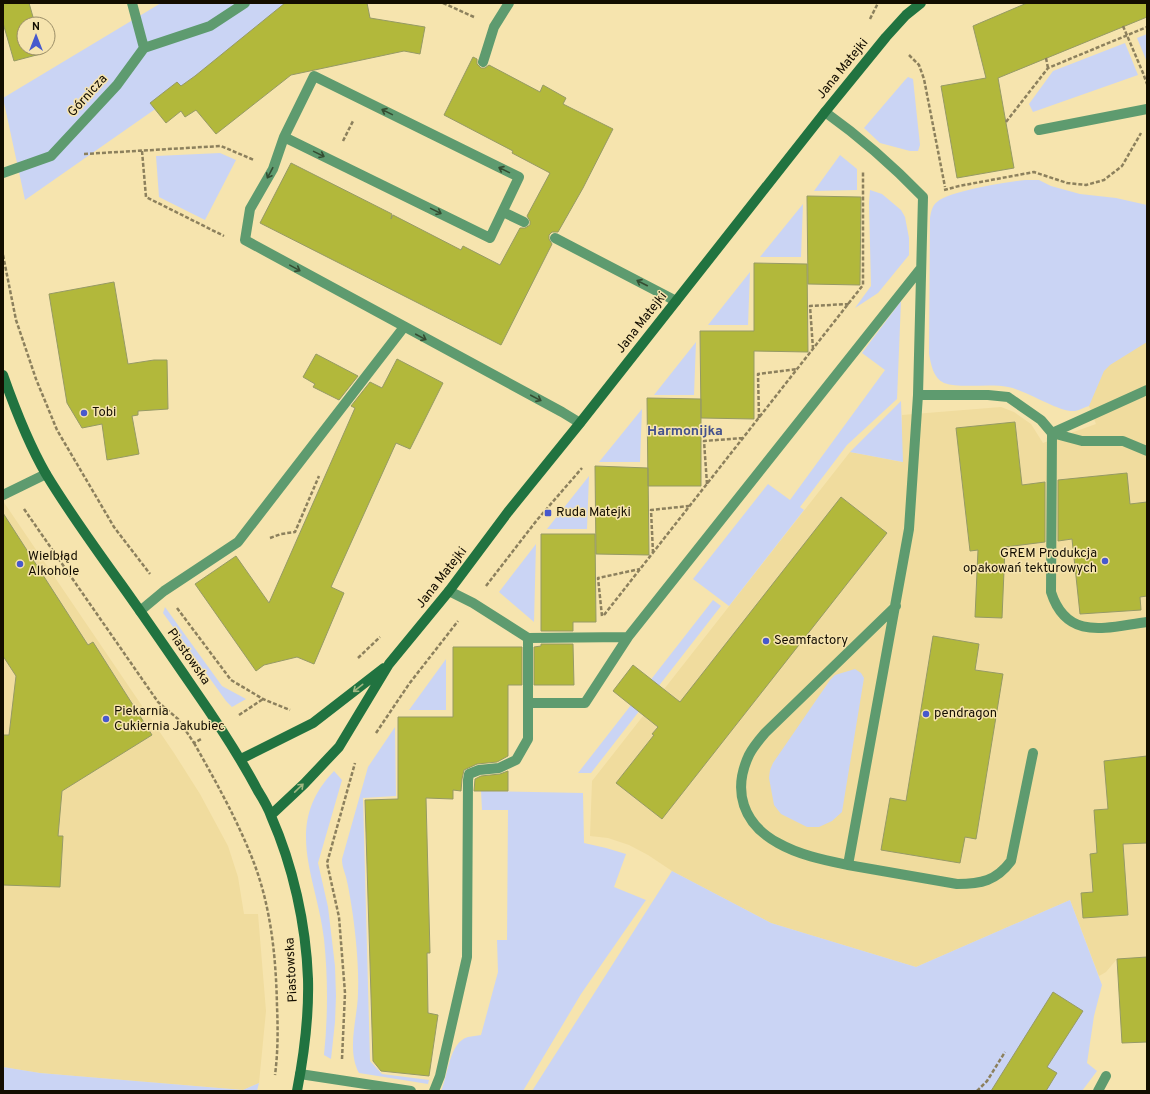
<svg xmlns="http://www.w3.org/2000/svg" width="1150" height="1094" viewBox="0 0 1150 1094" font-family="Overpass,sans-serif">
<rect width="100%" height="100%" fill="#f6e4ae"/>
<path fill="#f0dc9e" d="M 1147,214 L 1147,957 L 1117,959 L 1106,972 L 1099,976 L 1070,900 L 916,967 L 771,923 L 672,871 L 648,855 L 629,845 L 608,838 L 590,836 L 592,781 L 850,452 L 902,462 L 902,415 L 1001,407 L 1014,412 L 1031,424 L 1043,443 L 1096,424 L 1089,406 Z
M 3,501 L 174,753 L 200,794 L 228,846 L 238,877 L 244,914 L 258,914 L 266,1011 L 259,1083 L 243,1090 L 40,1073 L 3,1067 Z"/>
<path fill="#cad4f4" d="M 161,3 L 307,3 L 25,200 L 3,98 Z
M 1147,34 L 1147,62 L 1137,38 Z
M 1125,43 L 1138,75 L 1033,112 L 1029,104 L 1053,71 Z
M 908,77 L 913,79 L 920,145 L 918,151 L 910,151 L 880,143 L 864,128 L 905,80 Z
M 220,153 L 236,160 L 205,220 L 159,197 L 156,156 Z
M 840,155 L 857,169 L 857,190 L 814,191 Z
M 1025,180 L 1039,180 L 1051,186 L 1080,194 L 1116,198 L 1147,205 L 1147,342 L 1110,365 L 1104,371 L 1089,406 C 1085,407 1080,410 1075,411 C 1060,413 1026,390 1008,387 C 989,383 961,389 944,383 C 933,378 931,364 929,354 L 930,218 C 931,212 932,206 937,202 C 950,191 1007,182 1025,180 Z
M 870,190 L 882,194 L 901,210 L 905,217 L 909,238 L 909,255 L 878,293 L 855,308 L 871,286 L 869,203 Z
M 803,204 L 801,257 L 760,257 Z
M 750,272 L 748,325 L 708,325 Z
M 901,301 L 897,399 L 847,445 L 800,507 L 804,510 L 729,606 L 693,579 L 768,484 L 790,500 L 885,370 L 862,353 Z
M 696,342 L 694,395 L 654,395 Z
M 901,401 L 903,462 L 850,452 Z
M 642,409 L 640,462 L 599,462 Z
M 589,476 L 587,529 L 547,529 Z
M 536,544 L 534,622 L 499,592 Z
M 713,600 L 721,606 L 591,773 L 578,773 Z
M 165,607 L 222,686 L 246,699 L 232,707 L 226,701 L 163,613 Z
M 446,659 L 446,710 L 409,710 Z
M 855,669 L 861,673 L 864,678 L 842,812 L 832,821 L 819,827 L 807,827 L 781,814 L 774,805 L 769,778 L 770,770 L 773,763 L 830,680 L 835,675 Z
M 395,727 L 396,796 L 363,798 L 370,1061 L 382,1074 L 429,1080 L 428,1084 L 359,1073 C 346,1049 358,1017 358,992 C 359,969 356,938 353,916 C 351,903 349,889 346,877 C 344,870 342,866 342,859 L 368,767 Z
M 334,771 L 342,780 L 318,863 L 328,907 L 335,966 L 336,996 L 335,1022 L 331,1059 L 324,1055 C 328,1016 328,978 324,939 C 317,877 282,825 334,771 Z
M 481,791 L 583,793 L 584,843 L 606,848 L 626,854 L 614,887 L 646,900 L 581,994 L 523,1091 L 441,1091 C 448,1076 449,1042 468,1037 C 472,1036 477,1036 481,1035 L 498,972 L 497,940 L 507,940 L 508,810 L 482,810 Z
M 672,871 L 771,923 L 916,967 L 1070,900 L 1102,985 L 1094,1016 L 1087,1063 L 1097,1071 L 1082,1091 L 532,1091 Z
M 3,1067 L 40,1073 L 243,1090 L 259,1083 L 257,1091 L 3,1091 Z"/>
<path fill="#b2b83b" stroke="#969a65" d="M 3,3 L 29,3 L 35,24 L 24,24 L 24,48 L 42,48 L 44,53 L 14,61 L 3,23 Z
M 285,3 L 367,3 L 370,18 L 425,27 L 420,54 L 404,51 L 291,75 L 216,134 L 196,110 L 185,117 L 181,111 L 166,123 L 150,103 L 177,82 L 181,86 L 195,76 Z
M 1027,3 L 1147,3 L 1147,17 L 998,78 L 1014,168 L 957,178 L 941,86 L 986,78 L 973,26 Z
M 473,57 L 477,59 L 477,64 L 481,68 L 485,68 L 489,65 L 540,92 L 543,85 L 566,98 L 563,104 L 613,129 L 583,188 L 558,232 L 552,232 L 549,235 L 549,239 L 552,244 L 501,345 L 260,223 L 291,163 L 392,214 L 391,219 L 393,215 L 461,250 L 463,246 L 500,265 L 520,228 L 525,228 L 530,225 L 530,221 L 527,216 L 550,173 L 512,153 L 513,151 L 444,115 Z
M 807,196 L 861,197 L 860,285 L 808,284 Z
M 754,263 L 807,264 L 808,352 L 754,351 L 754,419 L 701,418 L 700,331 L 754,331 Z
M 114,282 L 128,364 L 154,360 L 167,360 L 168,409 L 138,411 L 138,415 L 132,416 L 139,454 L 107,460 L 102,424 L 82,428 L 67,403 L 49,294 Z
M 316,354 L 358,376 L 339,400 L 313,387 L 315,384 L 303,377 Z
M 397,359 L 443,383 L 410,449 L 396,443 L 331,587 L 344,593 L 314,664 L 297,657 L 264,665 L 256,671 L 195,584 L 236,556 L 269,603 L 355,408 L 351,406 L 370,382 L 382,388 Z
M 647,398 L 701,399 L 701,486 L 648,486 Z
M 1015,422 L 1022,485 L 1045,482 L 1045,542 L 1005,547 L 1002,618 L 975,617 L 978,550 L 970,551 L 956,428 Z
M 595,466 L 648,468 L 649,555 L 596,554 Z
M 1127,473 L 1130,504 L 1147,502 L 1147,596 L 1140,597 L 1141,610 L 1080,614 L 1072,539 L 1058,541 L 1058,480 Z
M 841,497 L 887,533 L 662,819 L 616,783 L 654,735 L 652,734 L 658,727 L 613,691 L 633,665 L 680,702 Z
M 3,513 L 88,645 L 93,642 L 152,735 L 62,791 L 58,836 L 63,836 L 60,887 L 3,885 L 3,735 L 9,735 L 16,676 L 3,656 Z
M 541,534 L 595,534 L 596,622 L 573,622 L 573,631 L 541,631 Z
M 933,636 L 979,644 L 975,670 L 1003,674 L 976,839 L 965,837 L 960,863 L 881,850 L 890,798 L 906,801 Z
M 541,644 L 573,644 L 574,685 L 534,685 L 534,647 L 541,646 Z
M 453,647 L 522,647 L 522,685 L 508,685 L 508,756 L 497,762 L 477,764 L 464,770 L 462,779 L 461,791 L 453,790 L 453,799 L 426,798 L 430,953 L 427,953 L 428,1013 L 438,1015 L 429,1076 L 381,1071 L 373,1061 L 365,800 L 398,799 L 398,717 L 453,717 Z
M 1147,756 L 1147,843 L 1123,844 L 1128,915 L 1083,918 L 1081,893 L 1093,892 L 1090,854 L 1097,853 L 1094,810 L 1108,809 L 1104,761 Z
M 508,771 L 508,791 L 474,791 L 475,779 L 481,776 L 500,774 Z
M 1147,957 L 1147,1042 L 1122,1043 L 1117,959 Z
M 1053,992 L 1083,1011 L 1047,1067 L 1057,1073 L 1046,1091 L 991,1091 Z"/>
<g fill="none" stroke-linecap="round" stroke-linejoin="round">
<path stroke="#8c805d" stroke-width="2.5" stroke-dasharray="4 2" stroke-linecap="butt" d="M 443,3 L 474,17
M 870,19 L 878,3
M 1123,26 L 1143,73 L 1147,84
M 909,55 L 919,65 L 924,79 L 945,187
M 1046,58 L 1048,68
M 1006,122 L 1048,68 L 1147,27
M 343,141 L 353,121
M 142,151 L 146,197 L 224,236
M 84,154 L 221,146 L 254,160
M 944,190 L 959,186 L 1034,172 L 1067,183 L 1086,185 L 1104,180 L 1122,166 L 1141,133
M 3,255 L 16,320 L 36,379 L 57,430 L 114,527 L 150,574
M 813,349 L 810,306 L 849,304
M 759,418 L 758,374 L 798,369
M 707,484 L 704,441 L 743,438
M 24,509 L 158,702 L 178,719 L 194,743 L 201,739
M 270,538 L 281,534 L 295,532 L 319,476
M 653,553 L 651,510 L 689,506
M 486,586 L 537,520 L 582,468
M 177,608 L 231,680 L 263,699 L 290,710
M 604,615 L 863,285 L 863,172
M 602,616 L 598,578 L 640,569
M 358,658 L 380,637
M 239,715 L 263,699
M 376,733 L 409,684 L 458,621
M 194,743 C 216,782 238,821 254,863 C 271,908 276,957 277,1006 C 278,1029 278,1052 275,1075
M 342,1059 L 345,993 L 339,917 L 327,863 L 355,763
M 977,1091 L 987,1081 L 1005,1052"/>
<path stroke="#5e9b6f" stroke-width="10" d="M 144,48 L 210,26 L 245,3
M 483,62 L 494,27 L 509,3
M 825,112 C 860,137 893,166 923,197 L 918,395 L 988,395 L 1008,397 L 1041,420 L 1052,433 L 1147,390
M 1039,130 L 1147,109
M 284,137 L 490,238 L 519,177 L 314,76 L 284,137 L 273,169 L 250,209 L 245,240 L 562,412 L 580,423
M 3,173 L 51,156 L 117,85 L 144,48 L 132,3
M 503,212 L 524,222
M 555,238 L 676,301
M 1147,451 L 1123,441 L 1082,441 L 1052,433 L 1051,592 C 1067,642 1107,627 1147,622
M 3,495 L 46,474
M 449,591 L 473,603 L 528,638 L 628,637
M 896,606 L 765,733 C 759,740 753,747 749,755 C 732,791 743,824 778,843 C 799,855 824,860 848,865 L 909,529 L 918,395
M 140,611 L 164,591 L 238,542 L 404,327
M 528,703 L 585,703 L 628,637 L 921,268
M 848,865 L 957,884 C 981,884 996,881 1011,861 L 1033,753
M 300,1074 L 411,1091
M 434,1091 L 440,1076 L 467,957 L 468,780 L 469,774 L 479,770 L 499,768 L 516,760 L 528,739 L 528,638"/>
<path stroke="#5e9b6f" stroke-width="10" d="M 1098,1091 L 1106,1076"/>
<path stroke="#217340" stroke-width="10" d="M 3,375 C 15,409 28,443 46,474 C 69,512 95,548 121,584 C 146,619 170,654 194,689 C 217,722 239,755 258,791 C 263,799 268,807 271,816 C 293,866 306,924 308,979 C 309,1016 304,1055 297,1091
M 241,759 L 313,723 L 384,668
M 271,815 L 304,784 L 339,747 L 389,664 L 449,591 L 508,512 L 580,423 L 825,112 L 886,37 L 906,15 L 921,3"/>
</g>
<defs><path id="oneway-shaft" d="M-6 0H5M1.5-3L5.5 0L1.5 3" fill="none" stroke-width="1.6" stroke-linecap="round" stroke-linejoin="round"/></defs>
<g stroke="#354d32">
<use href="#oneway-shaft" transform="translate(387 112) rotate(-154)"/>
<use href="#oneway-shaft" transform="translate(319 154) rotate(26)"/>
<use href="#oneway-shaft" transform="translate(504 170) rotate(-154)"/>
<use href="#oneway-shaft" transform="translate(270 173) rotate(118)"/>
<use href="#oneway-shaft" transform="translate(436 211) rotate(26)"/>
<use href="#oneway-shaft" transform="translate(295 268) rotate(29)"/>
<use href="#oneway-shaft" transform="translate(642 283) rotate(-153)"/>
<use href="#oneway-shaft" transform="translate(421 337) rotate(28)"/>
<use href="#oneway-shaft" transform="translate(536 398) rotate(28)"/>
</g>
<g stroke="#a1b782">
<use href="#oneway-shaft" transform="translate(358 688) rotate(142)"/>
<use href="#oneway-shaft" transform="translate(299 788) rotate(-44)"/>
</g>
<g fill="#4759cd" stroke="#f6e4ae" stroke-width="1.5">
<circle cx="84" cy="413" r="4"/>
<rect x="544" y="509" width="8" height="8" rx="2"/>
<circle cx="1105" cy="561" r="4"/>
<circle cx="20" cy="564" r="4"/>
<circle cx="766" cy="641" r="4"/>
<circle cx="926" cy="714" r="4"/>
<circle cx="106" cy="719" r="4"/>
</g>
<g text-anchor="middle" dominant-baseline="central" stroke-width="3" stroke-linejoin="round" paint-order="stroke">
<g font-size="13" fill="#130d00" stroke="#f6e4ae">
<text transform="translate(843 69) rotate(-51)">Jana Matejki</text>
<text transform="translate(88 96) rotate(-48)">Górnicza</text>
<text transform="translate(642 323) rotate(-52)">Jana Matejki</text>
<text transform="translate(442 578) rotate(-52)">Jana Matejki</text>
<text transform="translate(188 657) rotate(55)">Piastowska</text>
<text transform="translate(292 970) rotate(-93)">Piastowska</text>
</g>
<g font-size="13" fill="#130d00" stroke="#f6e4ae" text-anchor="start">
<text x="92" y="413">Tobi</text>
<text x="556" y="513">Ruda Matejki</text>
<text x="1097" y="554" text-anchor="end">GREM Produkcja<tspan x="1097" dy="15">opakowań tekturowych</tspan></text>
<text x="28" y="557">Wielbłąd<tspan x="28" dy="15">Alkohole</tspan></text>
<text x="774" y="641">Seamfactory</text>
<text x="114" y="712">Piekarnia<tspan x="114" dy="15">Cukiernia Jakubiec</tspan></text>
<text x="934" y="714">pendragon</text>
</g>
<g font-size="14" font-weight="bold" fill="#43518d" stroke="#f6e4ae">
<text x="685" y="431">Harmonijka</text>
</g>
</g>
<rect width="1150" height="1094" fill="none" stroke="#130d00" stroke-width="8"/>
<g transform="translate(36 36)"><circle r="19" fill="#f6e4ae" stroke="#9b8e68"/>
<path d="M0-3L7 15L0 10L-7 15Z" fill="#4759cd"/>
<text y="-6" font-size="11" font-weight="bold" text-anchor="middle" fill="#130d00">N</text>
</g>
</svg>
